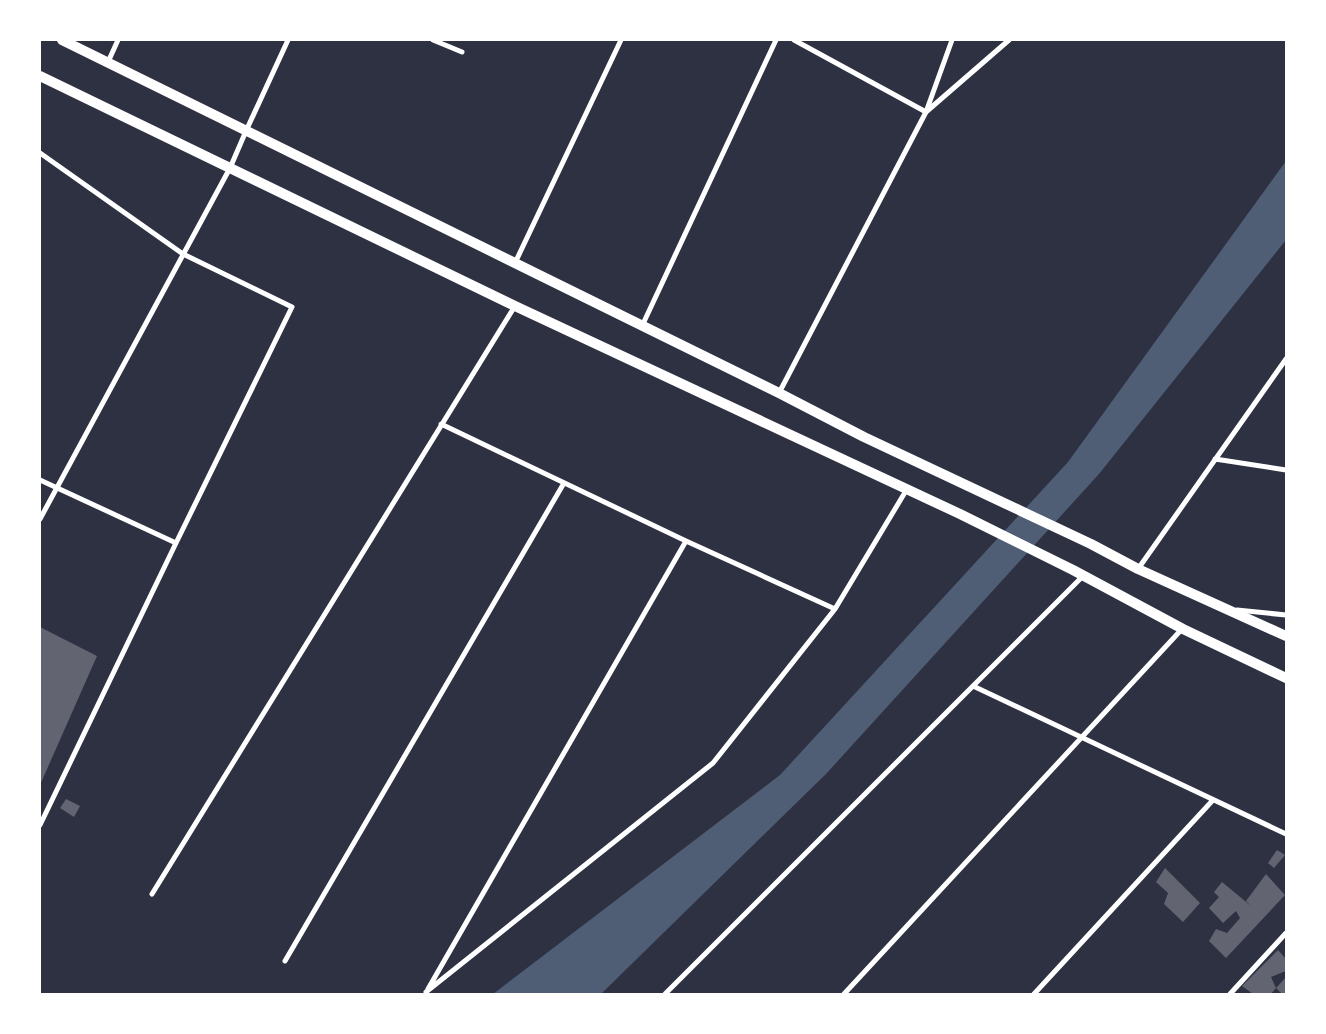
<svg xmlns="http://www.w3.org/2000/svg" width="1326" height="1034" viewBox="0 0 1326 1034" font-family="Commissioner,sans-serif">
<rect width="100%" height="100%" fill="#2d3142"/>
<path fill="#4f5d75" d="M 1286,161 L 1286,240 L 1099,474 L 826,774 L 601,994 L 493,994 L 780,775 L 1068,462 Z"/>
<path fill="#626471" d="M 40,627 L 97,656 L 40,785 Z
M 66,799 L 80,806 L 74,817 L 60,808 Z
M 1277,850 L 1285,855 L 1274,868 L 1268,863 Z
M 1165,868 L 1200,903 L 1183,922 L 1164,904 L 1168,893 L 1156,882 Z
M 1266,874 L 1285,895 L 1226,958 L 1209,941 L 1216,929 L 1227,933 L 1240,918 L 1236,911 L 1223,923 L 1209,908 L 1219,897 L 1214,892 L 1222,882 L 1251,906 L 1246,901 Z
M 1278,950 L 1286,959 L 1286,971 L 1271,977 L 1276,988 L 1271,994 L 1253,994 L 1242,986 Z
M 1286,977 L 1286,994 L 1282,994 L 1276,988 Z"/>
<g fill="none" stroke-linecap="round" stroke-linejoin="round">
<path stroke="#fff" stroke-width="5" d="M 433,40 L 462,52
M 794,40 L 926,112 L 1009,40
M 108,62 L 118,40
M 40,153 L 183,254 L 292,307 L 176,543 L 40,825
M 515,263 L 621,40
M 642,326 L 776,40
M 779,393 L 926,112 L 952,40
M 441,424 L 686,541 L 835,609
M 1215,459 L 1286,470
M 40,480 L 176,543
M 40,519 L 230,168 L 246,131 L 288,40
M 1138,569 L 1286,359
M 1237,610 L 1286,615
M 973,686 L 1286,834
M 152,894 L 515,306
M 285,961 L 564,483
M 428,989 L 686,541
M 426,992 L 713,763 L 835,609 L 907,489
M 665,994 L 1083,576
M 844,994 L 1182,629
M 1034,994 L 1213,800
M 1230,994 L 1286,933"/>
<path stroke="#fff" stroke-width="10" d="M 62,40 L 779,393 L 864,437 L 1091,544 L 1138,569 L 1286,636
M 40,76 L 515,306 L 960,514 L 1073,570 L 1183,629 L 1286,678"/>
</g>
<rect width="1326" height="1034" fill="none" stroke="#ffffff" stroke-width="82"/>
</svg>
